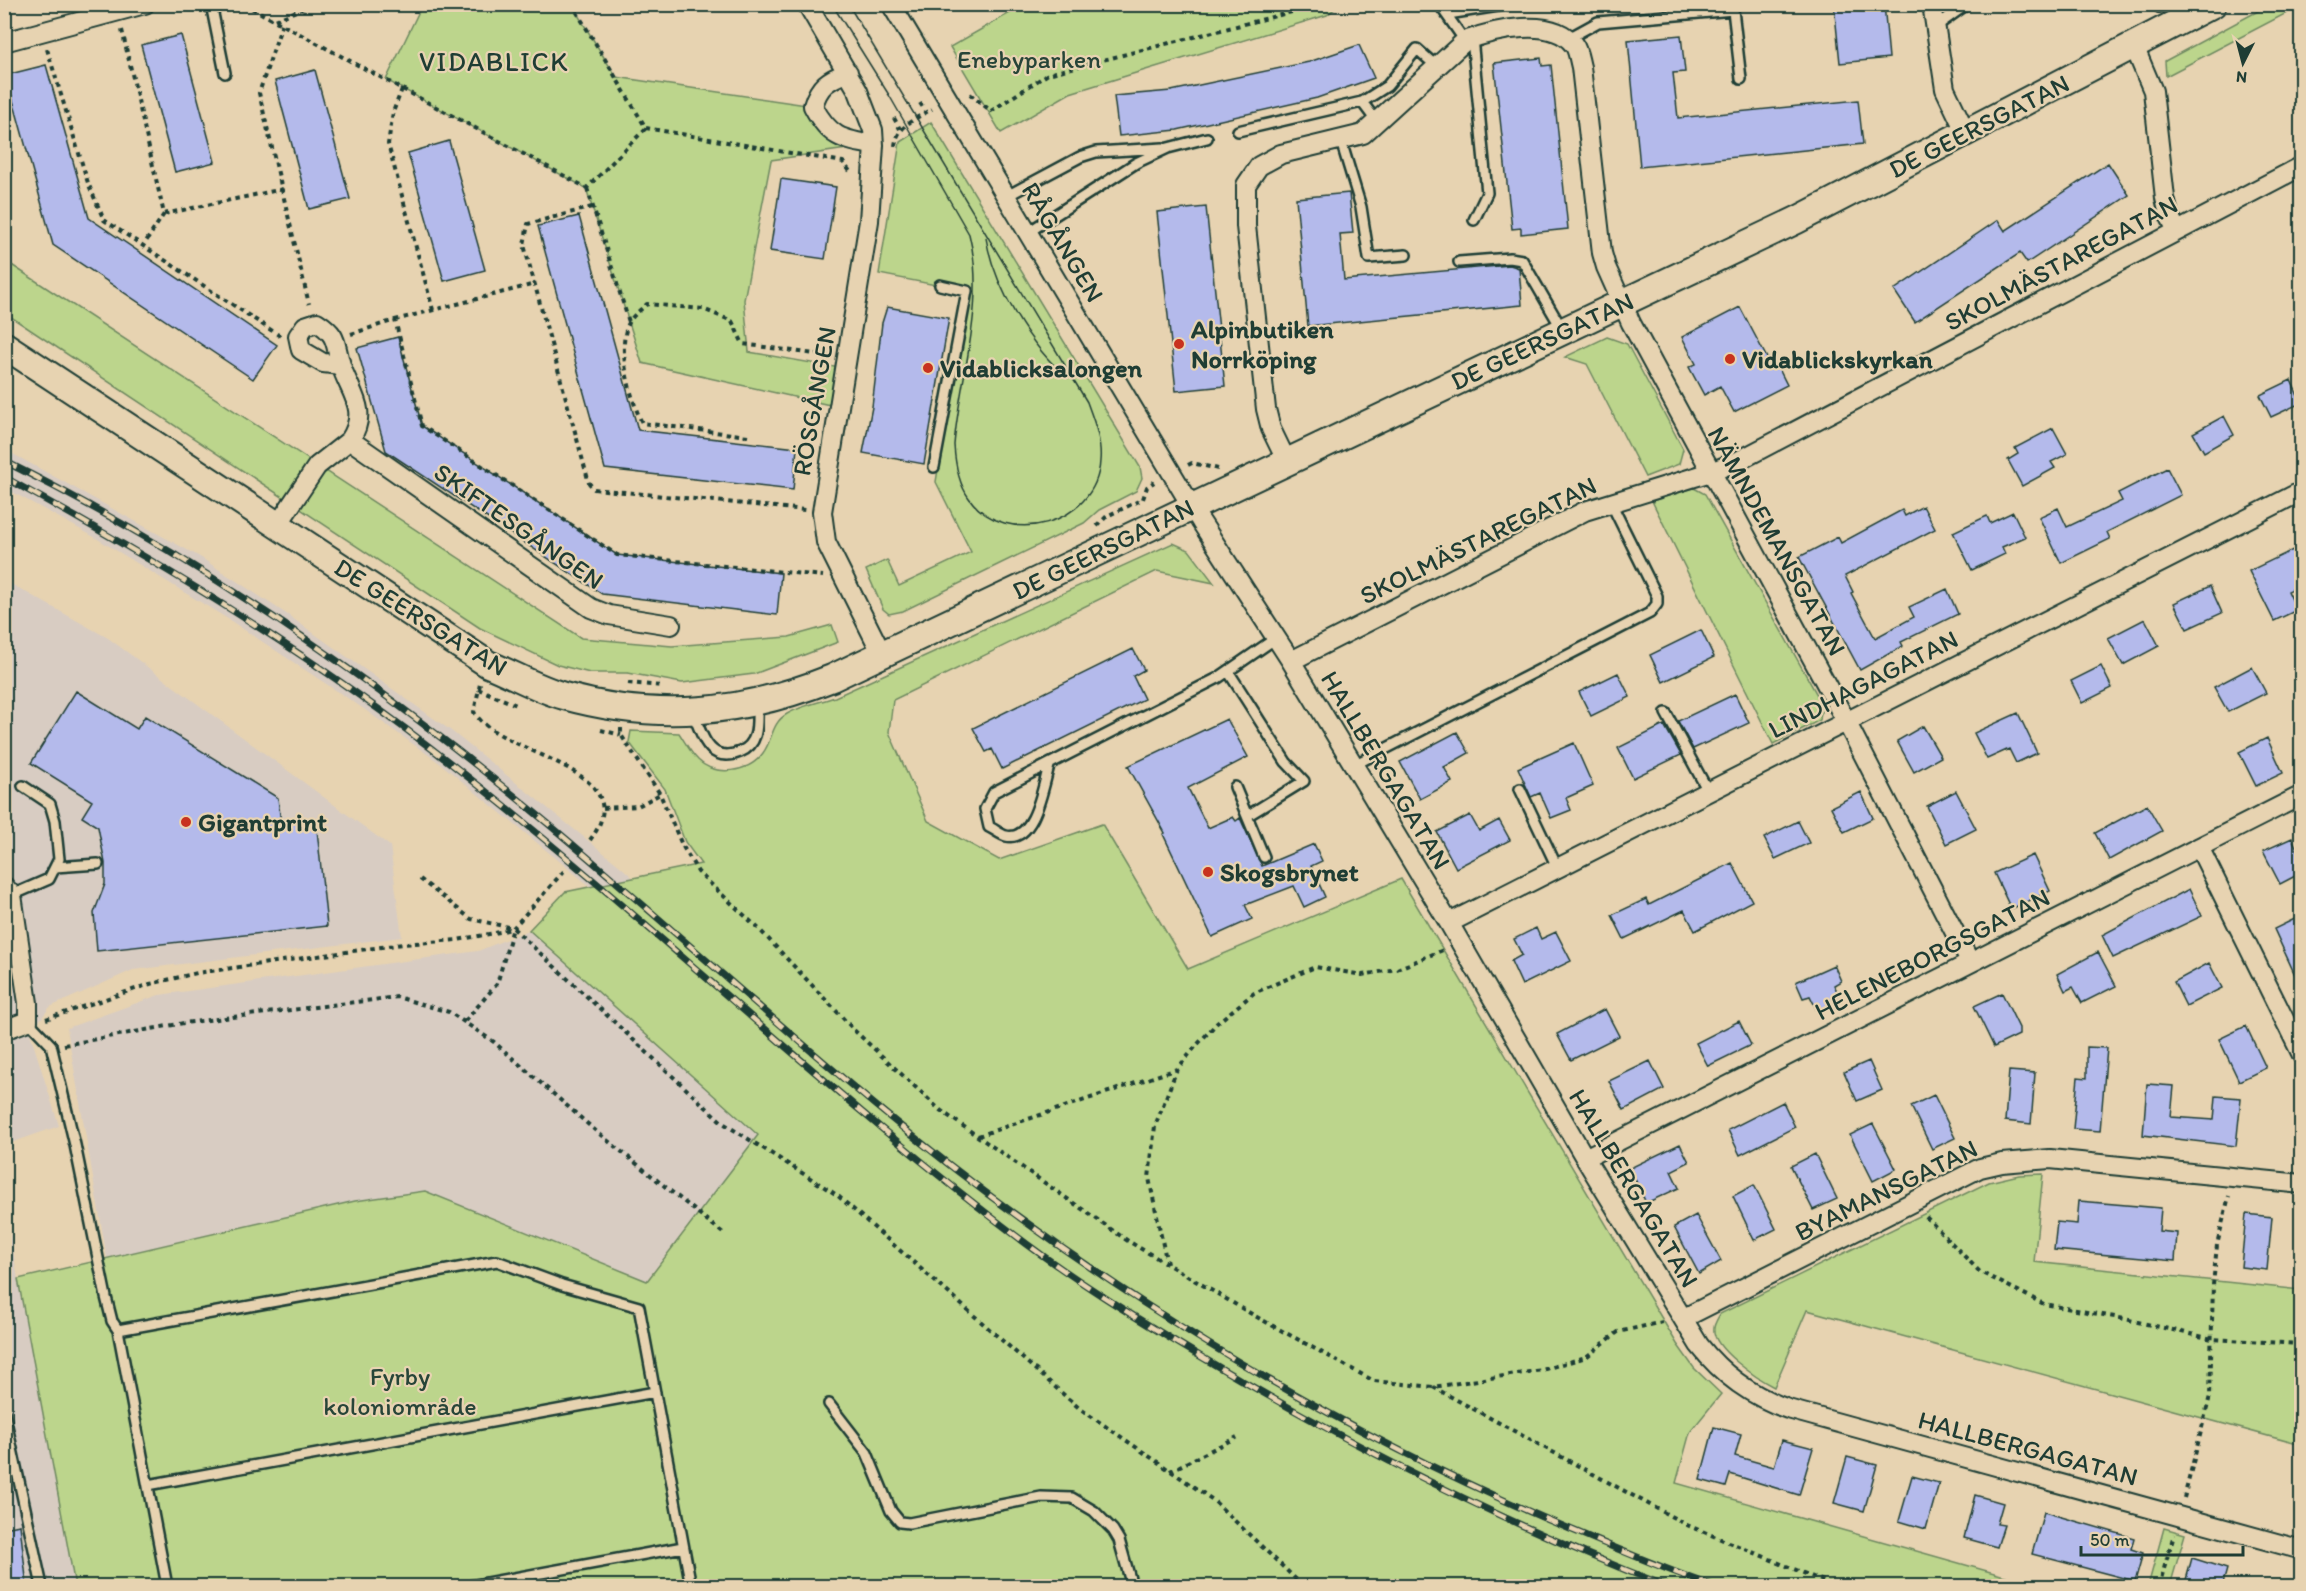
<svg xmlns="http://www.w3.org/2000/svg" width="2306" height="1591" font-family="Itim,sans-serif">
  <style>
    .built { fill: #d8ccc2 }
    .green { fill: #bcd58c; stroke: #6e8960; stroke-width: 1.5 }
    .building { fill: #b4baeb; stroke: #1f3d34; stroke-width: 1.5 }
    .lines { fill: none; stroke-linecap: round; stroke-linejoin: round }
    .lane-casing { stroke: #1f3d34; stroke-width: 14 }
    .street-casing { stroke: #1f3d34; stroke-width: 22 }
    .secondary-casing { stroke: #1f3d34; stroke-width: 30 }
    .path { stroke: #1f3d34; stroke-width: 4; stroke-dasharray: 4.5 4.5; stroke-linecap: butt }
    .lane { stroke: #e7d3b1; stroke-width: 9 }
    .street { stroke: #e7d3b1; stroke-width: 18 }
    .secondary { stroke: #e7d3b1; stroke-width: 26 }
    .tram { stroke: #1f3d34; stroke-width: 1.5 }
    .rail-casing { stroke: #1f3d34; stroke-width: 7 }
    .rail { stroke: #e7d3b1; stroke-width: 4.5; stroke-dasharray: 14; stroke-linecap: butt }
    .poi-dot { fill: #c8321e; stroke: #e7d3b1; stroke-width: 2 }
    .labels { text-anchor: middle; stroke-width: 4.5; stroke-linejoin: round; paint-order: stroke }
    .park-label { font-size: 26px; fill: #274538; stroke: #e7d3b1 }
    .street-label { font-size: 26px; fill: #1f3d34; stroke: #e7d3b1 }
    .poi-label { font-size: 26px; font-weight: bold; fill: #1f3d34; stroke: #e7d3b1; text-anchor: start }
    .neighbourhood-label { font-size: 27px; letter-spacing: 1.5px; fill: #1f3d34; stroke: #e7d3b1 }
  </style>
  <rect width="100%" height="100%" fill="#e7d3b1"/>
  <filter id="ink" filterUnits="userSpaceOnUse"><feTurbulence type="fractalNoise" baseFrequency=".0167" numOctaves="2"/><feDisplacementMap in="SourceGraphic" scale="12" xChannelSelector="R" yChannelSelector="G"/><feConvolveMatrix kernelMatrix="1 2 1 2 8 2 1 2 1" color-interpolation-filters="sRGB"/></filter>
  <g filter="url(#ink)">
    <path class="built" d="M4 449 200 557 288 615 450 730 620 866 724 960 603 897 441 764 361 707 228 619 96 538 5 488Z
      M4 580 108 638 390 846 402 937 133 970 50 1007 30 1033 59 1126 5 1145Z
      M529 930 758 1135 646 1281 575 1253 355 1201 107 1258 67 1028 159 995 478 951Z
      M4 1198 18 1279 75 1586H5Z"/>
    <path class="green" d="M2271 4 2302 5 2166 76 2165 61Z
      M422 5H572L616 77 813 106 821 120 874 145 771 160 744 300 749 352 846 369 839 407 642 363 586 188 386 80Z
      M1024 5V4L1339 5 1327 15 1070 93 1001 133 950 47Z
      M931 122 1140 467 1142 478 1136 491 1099 510 1084 523 903 611 889 614 883 609 866 570 887 560 899 586 971 552 936 482 967 291 879 274 900 142Z
      M4 260 581 638 672 646 789 637 832 625 838 642 754 674 682 683 628 673H590L558 665 480 628 5 313Z
      M1607 337 1627 344 1683 449 1679 464 1645 477 1587 364 1565 357Z
      M1694 488 1705 494 1822 704 1820 720 1773 744 1652 501Z
      M1173 543 1189 550 1214 583 1157 571 893 700 889 732 928 821 999 860 1102 824 1188 969 1401 879 1677 1344 1694 1368 1721 1394 1690 1432 1676 1483 2040 1586H75L18 1279 355 1201 425 1191 647 1281 758 1135 529 930 565 892 701 864 685 842 665 789 629 742 631 731 679 733C685 742 690 752 698 760 715 777 749 773 763 753 773 740 771 723 787 714 800 706 820 702 835 697Z
      M2043 1174 2034 1262 2301 1290V1445L1807 1310 1774 1387C1758 1379 1711 1348 1714 1328 1714 1324 1718 1318 1720 1314L1989 1182 2019 1175Z
      M2164 1528 2185 1534 2170 1586H2148Z"/>
    <path class="building" d="M1834 4H1884L1889 58 1840 63Z
      M181 35 215 162 175 172 141 45Z
      M1681 35 1685 72 1673 73 1678 118 1858 100 1863 144 1640 167 1628 40Z
      M1359 45 1374 78 1317 98 1177 130 1119 136 1114 96 1171 91 1309 62Z
      M1541 58 1542 66 1551 65 1568 229 1521 234V228L1512 229 1494 63Z
      M46 65 89 218 277 345 253 379 53 245 6 75Z
      M315 70 350 199 309 209 275 81Z
      M449 141 485 270 444 281 408 153Z
      M2108 163 2129 195 2027 263 2020 253 1915 322 1894 290 1998 220 2005 231Z
      M781 179 836 187 825 259 770 251Z
      M1349 193 1353 233 1340 234 1344 280 1510 265 1519 268 1522 305 1308 326 1296 198Z
      M1206 207 1225 386 1176 391 1157 212Z
      M579 216 638 430 797 448 793 490 605 469 538 226Z
      M887 307 949 318 924 464 863 453 872 407 882 323Z
      M1740 307 1768 360 1773 357 1787 385 1734 412 1720 386 1704 395 1689 367 1696 364 1682 337Z
      M398 337 422 426 617 555 781 573 777 615 602 594 386 451 357 348Z
      M2291 380 2301 403 2271 417 2260 395Z
      M2224 416 2234 435 2204 452 2193 433Z
      M2053 428 2067 454 2051 462 2055 468 2022 486 2008 460 2018 454 2015 448Z
      M2167 468 2181 495 2107 532 2110 539 2061 563 2039 517 2058 508 2067 527 2122 501 2118 493Z
      M1923 506 1935 529 1845 576 1853 592 1851 593 1875 638 1914 617 1909 607 1947 589 1958 614 1901 642 1903 646 1860 670 1799 557 1838 537 1841 543 1902 510 1905 516Z
      M2013 512 2025 537 2002 547 2005 554 1972 570 1953 532 1987 516 1990 523Z
      M2297 548 2301 559V585L2288 591 2297 610 2274 621 2249 571Z
      M2210 586 2222 613 2187 629 2174 603Z
      M2145 619 2159 646 2123 665 2108 638Z
      M1701 630 1714 657 1663 682 1650 655Z
      M1133 649 1144 670 1133 676 1144 699 1002 769 992 749 986 752 973 728Z
      M2101 666 2112 688 2082 703 2071 681Z
      M2252 667 2266 693 2228 712 2214 687Z
      M1618 673 1630 697 1591 716 1579 692Z
      M76 691 137 729 145 716 278 798 281 824 316 820 327 926 97 951 94 913 105 884V863L98 827 82 817 92 801 31 763Z
      M1735 694 1749 723 1693 749 1678 721Z
      M2018 713 2037 753 2016 763 2009 749 1987 759 1974 733Z
      M1227 719 1248 757 1188 788 1208 828 1233 817 1236 821 1240 818 1262 866 1314 844 1322 861 1311 866 1325 897 1304 907 1294 886 1245 905 1252 919 1212 937 1163 834 1165 833 1128 766Z
      M1664 725 1681 755 1633 778 1618 748Z
      M1923 726 1941 757 1914 772 1897 741Z
      M1457 732 1469 753 1444 767 1452 782 1420 799 1400 762Z
      M2267 738 2283 773 2256 786 2239 752Z
      M1574 743 1593 786 1566 798 1571 810 1551 818 1540 793 1531 797 1518 768Z
      M1956 791 1976 829 1946 844 1927 806Z
      M1861 792 1873 818 1844 832 1831 807Z
      M2147 805 2162 831 2109 860 2095 833Z
      M1470 815 1479 831 1499 820 1510 840 1456 868 1437 832Z
      M1798 821 1809 843 1775 859 1764 838Z
      M2292 838 2301 858V873L2280 884 2263 851Z
      M2033 855 2050 891 2011 909 1994 873Z
      M1732 863 1752 901 1695 931 1684 910 1624 939 1612 915 1646 899 1649 905Z
      M2189 889 2202 916 2113 958 2102 935Z
      M2301 916V988L2274 929Z
      M1536 928 1541 939 1556 932 1571 961 1522 985 1511 961 1522 955 1514 939Z
      M2098 952 2116 986 2082 1003 2073 987 2065 991 2057 974Z
      M2209 963 2222 988 2186 1006 2174 982Z
      M1834 965 1841 981 1834 985 1842 1001 1818 1012 1810 996 1803 998 1796 982Z
      M2002 993 2019 1028V1035L1994 1047 1974 1006Z
      M1605 1009 1619 1036 1571 1060 1557 1034Z
      M1739 1021 1751 1045 1708 1066 1696 1043Z
      M2246 1026 2266 1068 2239 1081 2219 1039Z
      M2087 1047 2107 1048 2100 1131 2073 1129 2078 1077 2087 1078Z
      M1650 1061 1664 1089 1624 1110 1609 1081Z
      M1869 1061 1882 1090 1857 1101 1844 1072Z
      M2009 1071 2035 1073 2031 1124 2005 1121Z
      M2147 1084 2174 1086 2171 1117 2214 1120 2216 1096 2241 1098 2236 1146 2143 1135Z
      M1934 1095 1955 1138 1932 1149 1911 1106Z
      M1783 1102 1795 1127 1740 1155 1728 1130Z
      M1873 1124 1896 1169 1873 1181 1850 1135Z
      M1680 1144 1689 1162 1671 1171 1679 1188 1646 1203 1630 1168Z
      M1815 1154 1837 1199 1813 1210 1791 1166Z
      M1754 1185 1776 1229 1754 1240 1733 1196Z
      M2079 1201 2161 1208 2159 1231 2177 1233 2175 1261 2054 1250 2057 1222 2077 1224Z
      M2246 1214 2272 1217 2267 1270 2241 1267Z
      M1696 1215 1721 1261 1699 1274 1674 1227Z
      M1714 1427 1741 1434 1735 1456 1774 1467 1782 1440 1813 1448 1799 1495 1730 1474 1726 1487 1700 1480Z
      M1847 1457 1877 1465 1864 1511 1834 1503Z
      M1912 1476 1939 1483 1926 1529 1899 1521Z
      M1975 1495 2003 1503 1997 1524 2004 1525 1997 1547 1964 1538Z
      M2044 1512 2134 1538 2131 1549 2143 1553 2135 1581 2032 1554Z
      M20 1525 27 1587H4V1528Z
      M2192 1558 2227 1569 2222 1587H2184Z"/>
    <g class="lines">
      <defs>
        <path id="lane" d="M211 4 225 73
          M1439 4 1465 41
          M2159 7 2160 4
          M1448 14 1511 4
          M1935 27 1967 4
          M1472 38 1487 193 1474 220
          M1567 39 1598 22 1733 10 1741 79
          M1362 102 1377 122
          M1238 131 1362 102 1387 86 1417 49 1436 66
          M1341 141 1361 207 1369 258 1406 255
          M1005 197 1080 157 1096 152 1163 148
          M1027 233 1136 163 1168 148 1207 138
          M1459 262 1510 258 1522 260 1562 329
          M934 467 967 291 940 285
          M1228 671 1286 762 1304 781 1247 816
          M1666 713 1708 791
          M693 714C699 726 704 747 717 753 724 756 733 755 740 752 760 744 757 723 757 704
          M1354 765 1650 613 1657 604V596L1611 503
          M1049 766C1043 786 1035 842 1006 836 1001 835 994 829 989 827L985 809 994 792 1218 678 1276 638
          M1235 787 1264 857
          M1520 789 1557 867
          M55 867 98 864
          M12 895 49 879 59 859 55 821 50 804 23 786
          M28 1021 51 1045 75 1145 106 1297 112 1321 118 1330 167 1586
          M118 1330 497 1261 562 1285 639 1307 691 1586
          M829 1404 867 1453 891 1511 900 1522 909 1523 1041 1497 1072 1498 1094 1511 1113 1530 1119 1540 1132 1586
          M4 1412 42 1586
          M148 1485 655 1392
          M470 1586 683 1547"/>
        <path id="street" d="M807 4 858 91 873 130 874 145 869 221 822 512 826 542 882 654
          M891 4 1201 522 1291 661 1449 923 1585 1158 1699 1345C1723 1376 1751 1396 1788 1409L2302 1550
          M1932 4 1945 89 1966 133
          M4 42 145 4
          M2134 46 2153 91 2165 198 2169 215 2177 231
          M848 72C828 80 819 85 813 106 829 137 842 140 874 145
          M341 365 323 363 301 350 298 336 305 326 317 322C339 336 334 343 341 365 349 392 370 409 350 440
          M1287 462 1271 429 1266 409 1246 226V185L1259 166 1281 154 1363 134 1465 41C1493 30 1553 16 1574 45 1578 50 1579 60 1581 67L1602 253 1606 267 1631 323 1846 721 1970 962
          M277 526 317 466 350 440 591 608 609 615 671 625
          M1291 661 1585 511 1711 472 1740 460 2302 166
          M2199 847 2302 1055
          M4 886 12 895 28 1003V1021L4 1030
          M1449 923 2302 491
          M1585 1158 2302 795
          M1684 1318 1980 1168 2002 1163 2050 1159 2302 1184"/>
        <path id="secondary" d="M4 345 488 664C513 674 538 689 564 696 658 722 742 714 832 678L1797 220 2213 4"/>
      </defs>
      <use href="#lane" class="lane-casing"/>
      <use href="#street" class="street-casing"/>
      <use href="#secondary" class="secondary-casing"/>
      <path class="path" d="M244 4 587 188 646 128
        M572 4 646 128 843 162 852 174
        M275 20 313 4
        M282 24 259 93 309 304
        M122 30 164 214 143 246
        M47 49 88 183 104 220 280 336
        M402 89 393 112 388 144 433 310
        M970 94 991 111 1048 74 1323 4
        M920 103 926 112
        M894 118 900 129
        M895 146C897 126 915 119 932 109
        M587 188 629 322
        M592 207 528 224 524 245 589 483 594 489 805 510
        M164 214 283 189
        M395 320 535 284
        M351 334 395 320 422 426 617 555 823 576
        M748 436 642 423C631 400 615 344 630 321 634 314 642 309 647 304L703 309 732 321 743 344 829 356
        M1188 465 1192 463 1218 469
        M1097 526 1107 516 1143 499 1147 487 1154 482
        M628 683 662 686
        M480 684 474 712C499 756 646 767 590 840
        M478 689 519 706
        M621 728V735L660 794 682 845 698 872 759 929 856 1032 940 1110 1128 1241 1255 1316 1374 1381 1433 1387 1542 1370 1586 1357 1618 1332 1663 1322
        M601 730 621 735
        M603 808 638 806 660 794
        M420 879 471 919 513 928 723 1123 837 1195 1079 1408 1213 1500 1303 1586
        M46 1019 150 984 197 973 403 944 457 940 500 932 513 928 564 871
        M465 1021 497 984 513 928
        M64 1045 184 1023 397 997 449 1012 494 1042 597 1132 723 1233
        M978 1136 1177 1069
        M1926 1217 1980 1272 2044 1304 2125 1319 2212 1339 2302 1344
        M1167 1264 1149 1178 1155 1126 1177 1069 1197 1045 1217 1023 1254 993 1315 967 1362 975 1397 969 1443 950
        M1433 1387 1687 1525 1835 1586
        M1170 1471 1237 1437
        M2184 1498 2210 1396 2213 1285 2217 1245 2229 1196
        M2159 1586 2174 1534"/>
      <use href="#lane" class="lane"/>
      <use href="#street" class="street"/>
      <use href="#secondary" class="secondary"/>
      <path class="tram" d="M832 4 889 95 969 234C987 303 960 375 954 445 955 462 958 483 969 498 1005 550 1097 524 1100 461 1102 441 1094 421 1087 402L848 4
        M986 238C994 286 1030 347 1068 378"/>
      <defs>
        <path id="rail" d="M4 461C197 556 381 684 546 822 657 915 764 1013 875 1105 1084 1279 1320 1424 1570 1529 1618 1549 1665 1570 1714 1586
          M4 477C161 563 313 655 454 766 644 915 818 1085 1011 1232 1072 1279 1139 1320 1205 1359 1353 1447 1506 1524 1666 1586"/>
      </defs>
      <use href="#rail" class="rail-casing"/>
      <use href="#rail" class="rail"/>
    </g>
  </g>
  <g class="poi-dot">
    <circle cx="1179" cy="344" r="6"/>
    <circle cx="1730" cy="359" r="6"/>
    <circle cx="928" cy="368" r="6"/>
    <circle cx="186" cy="822" r="6"/>
    <circle cx="1208" cy="872" r="6"/>
  </g>
  <g class="labels">
    <g class="park-label">
      <text x="1029" y="68">Enebyparken</text>
      <text x="400" y="1385">Fyrby<tspan x="400" dy="30">koloniområde</tspan></text>
    </g>
    <g class="street-label">
      <text transform="translate(1979 126) rotate(-27)" y="9">DE GEERSGATAN</text>
      <text transform="translate(1063 242) rotate(59)" y="9">RÅGÅNGEN</text>
      <text transform="translate(2061 263) rotate(-28)" y="9">SKOLMÄSTAREGATAN</text>
      <text transform="translate(1542 341) rotate(-25)" y="9">DE GEERSGATAN</text>
      <text transform="translate(814 401) rotate(-80)" y="9">RÖSGÅNGEN</text>
      <text transform="translate(519 526) rotate(35)" y="9">SKIFTESGÅNGEN</text>
      <text transform="translate(1478 540) rotate(-26)" y="9">SKOLMÄSTAREGATAN</text>
      <text transform="translate(1777 541) rotate(61)" y="9">NÄMNDEMANSGATAN</text>
      <text transform="translate(1103 549) rotate(-26)" y="9">DE GEERSGATAN</text>
      <text transform="translate(421 617) rotate(32)" y="9">DE GEERSGATAN</text>
      <text transform="translate(1863 684) rotate(-27)" y="9">LINDHAGAGATAN</text>
      <text transform="translate(1386 770) rotate(59)" y="9">HALLBERGAGATAN</text>
      <text transform="translate(1932 954) rotate(-27)" y="9">HELENEBORGSGATAN</text>
      <text transform="translate(1634 1188) rotate(59)" y="9">HALLBERGAGATAN</text>
      <text transform="translate(1886 1190) rotate(-26)" y="9">BYAMANSGATAN</text>
      <text transform="translate(2028 1448) rotate(15)" y="9">HALLBERGAGATAN</text>
    </g>
    <g class="poi-label">
      <text x="1191" y="338">Alpinbutiken<tspan x="1191" dy="30">Norrköping</tspan></text>
      <text x="1742" y="368">Vidablickskyrkan</text>
      <text x="940" y="377">Vidablicksalongen</text>
      <text x="198" y="831">Gigantprint</text>
      <text x="1220" y="881">Skogsbrynet</text>
    </g>
    <g class="neighbourhood-label">
      <text x="494" y="71">VIDABLICK</text>
    </g>
  </g>
  <rect width="2306" height="1591" fill="none" stroke="#e7d3b1" stroke-width="24"/>
  <rect x="12" y="12" width="2282" height="1567" fill="none" stroke="#1f3d34" stroke-width="2" filter="url(#ink)"/>
  <g transform="translate(2243 63) rotate(186)" stroke="#e7d3b1" stroke-width="4.5" paint-order="stroke">
  <path d="M0-4.5L10 22L0 15L-10 22Z" fill="#1f3d34"/>
  <text y="-9" font-size="16" font-weight="bold" text-anchor="middle" fill="#1f3d34">N</text>
  </g>
  <path d="M2081 1546v9h162v-9" fill="none" stroke="#1f3d34" stroke-width="3"/>
  <text x="2090" y="1546" font-size="18" fill="#1f3d34" stroke="#e7d3b1" stroke-width="4.5" paint-order="stroke">50 m</text>
</svg>
